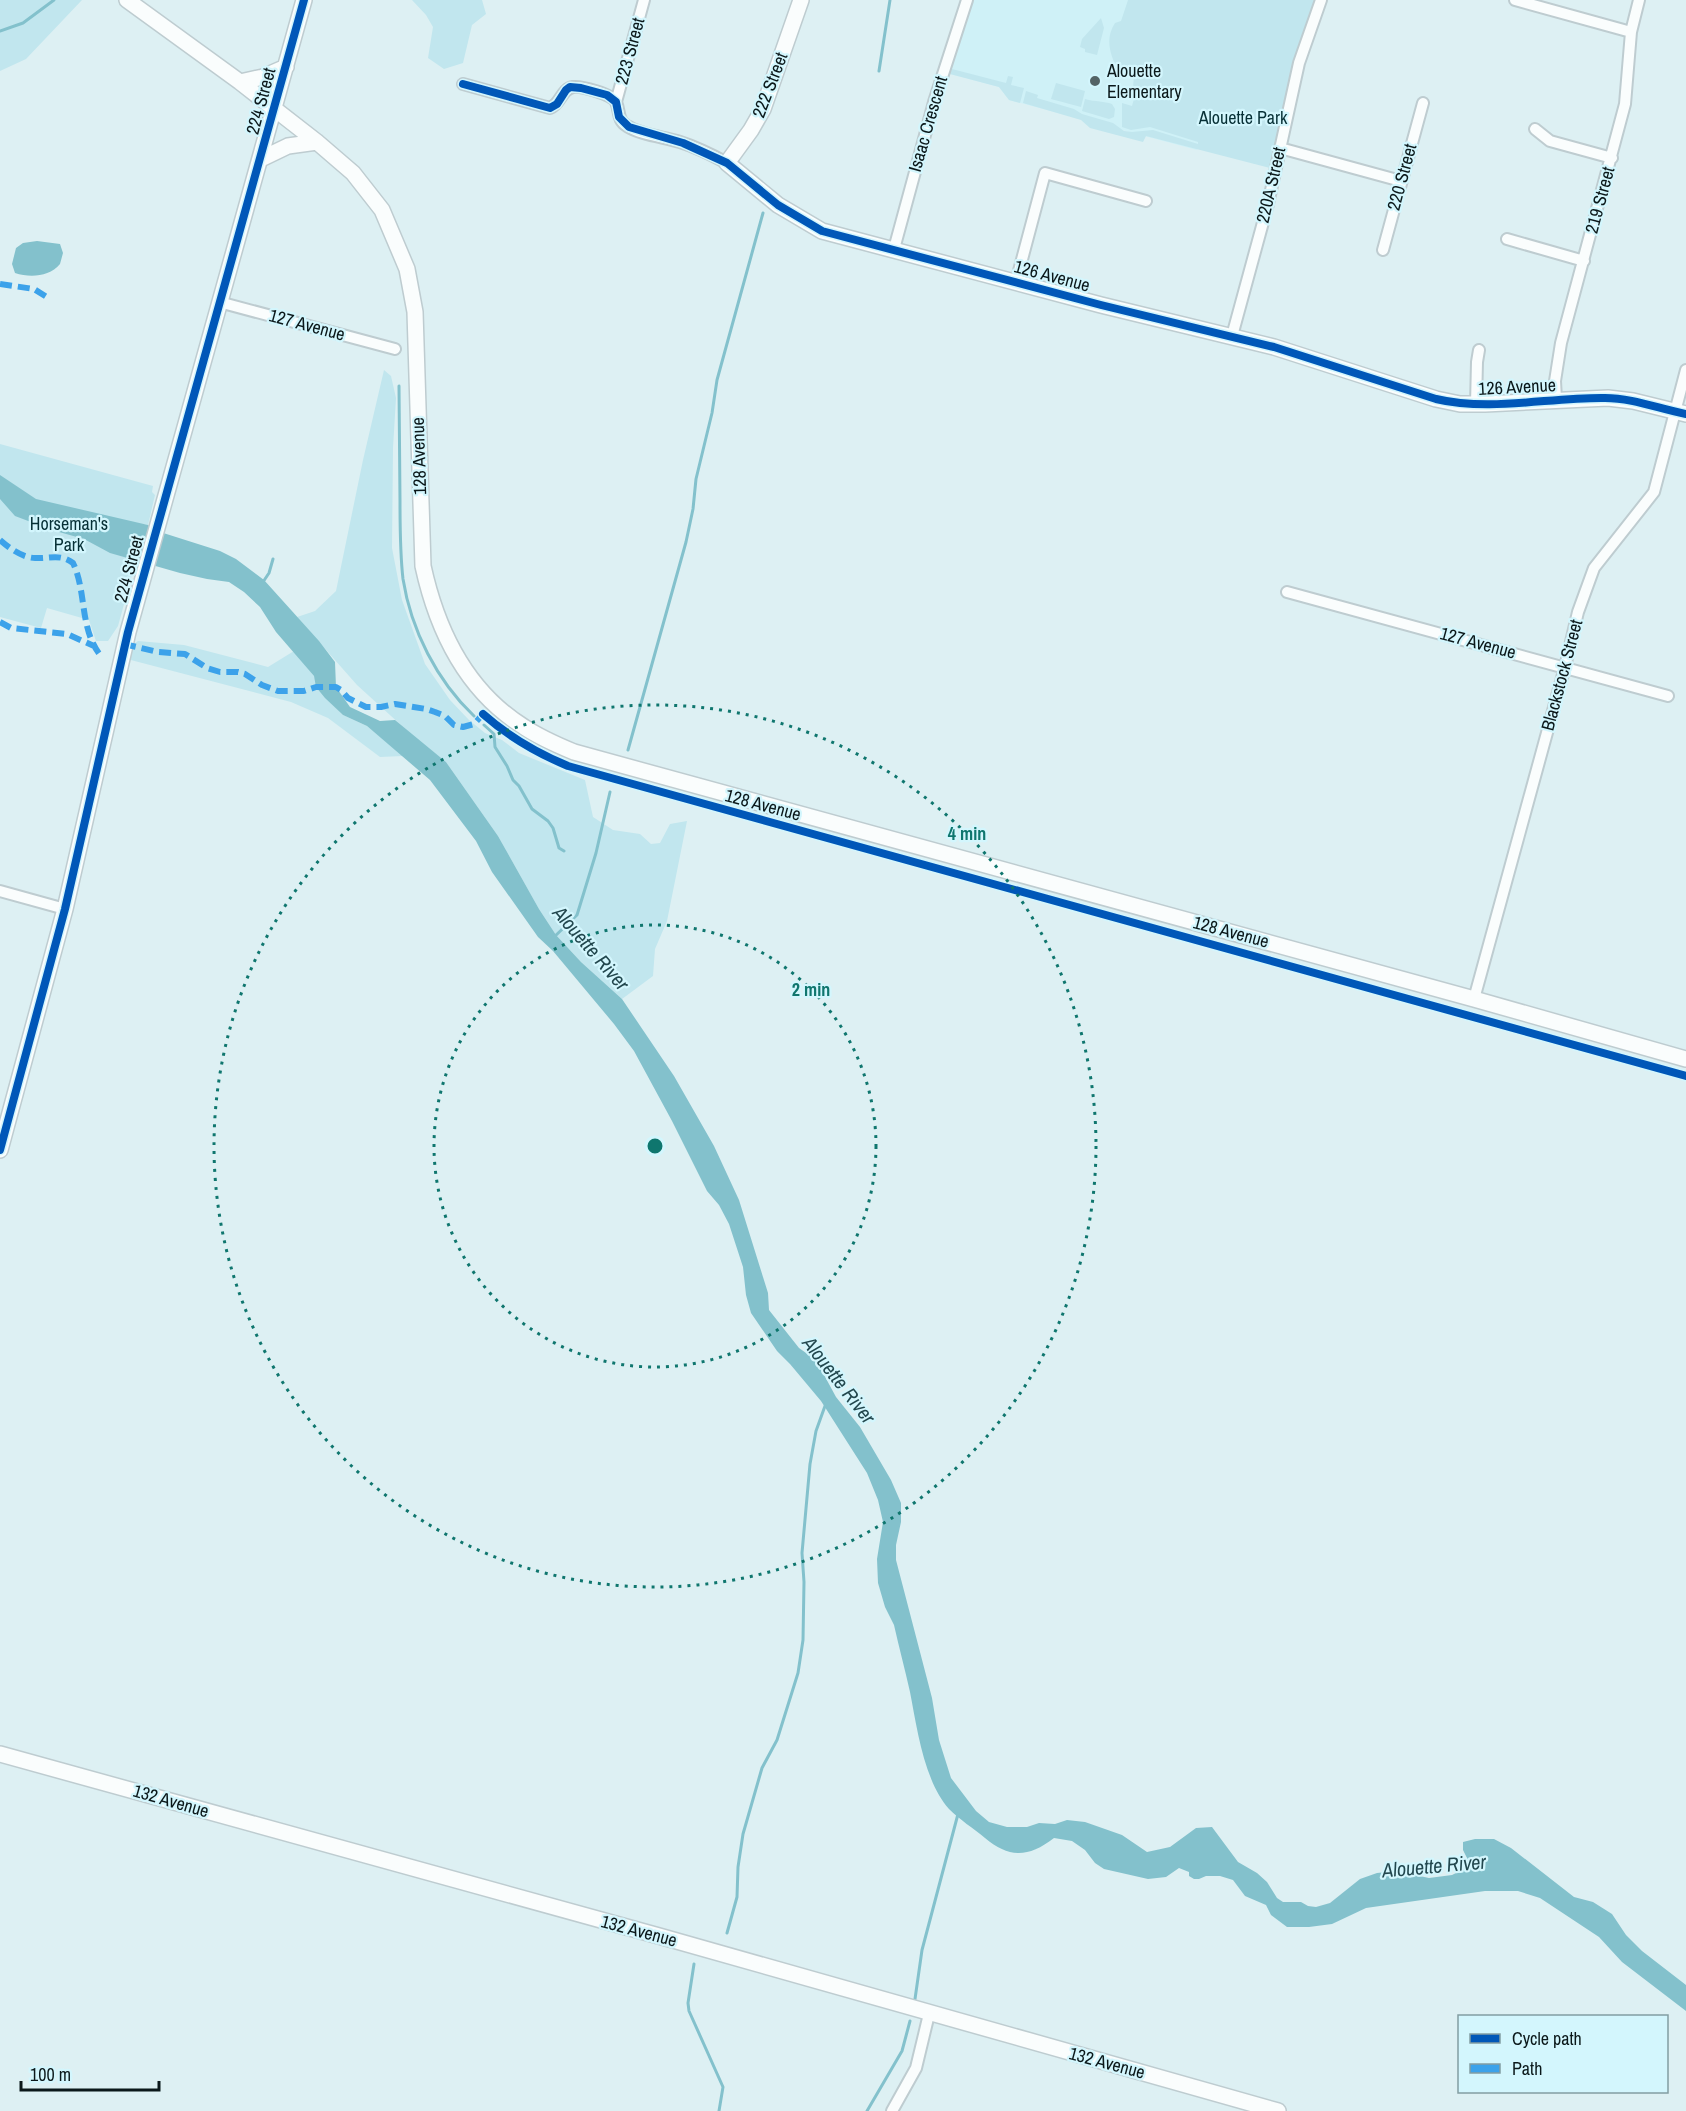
<svg xmlns="http://www.w3.org/2000/svg" width="1686" height="2111" font-family="'Archivo Narrow',sans-serif">
  <style>
    .built { fill: #cff1f7 }
    .green { fill: #c1e6ee }
    .water { fill: #83c1cc }
    .lines { fill: none; stroke-linecap: round; stroke-linejoin: round }
    .stream { stroke: #83c1cc; stroke-width: 3 }
    .street-casing { stroke: #beccd0; stroke-width: 14 }
    .secondary-casing { stroke: #beccd0; stroke-width: 18 }
    .street { stroke: #fafdfd; stroke-width: 10 }
    .secondary { stroke: #fafdfd; stroke-width: 15 }
    .quiet { stroke: #3ca2ea; stroke-width: 6; stroke-dasharray: 12 6; stroke-linecap: butt }
    .cycleway-casing { stroke: #d3f6fd; stroke-width: 11 }
    .cycleway { stroke: #0057b8; stroke-width: 8 }
    .ring { fill: none; stroke: #0f766e; stroke-width: 3; stroke-dasharray: 3 6 }
    .poi-dot { fill: #546466; stroke: #d3f6fd; stroke-width: 2 }
    .labels { text-anchor: middle; stroke-width: 4.5; stroke-linejoin: round; paint-order: stroke }
    .street-label { font-size: 18px; fill: #0b181a; stroke: #d3f6fd }
    .poi-label { font-size: 18px; fill: #0b181a; stroke: #d3f6fd; text-anchor: start }
    .park-label { font-size: 18px; fill: #073036; stroke: #d3f6fd }
    .water-label { font-size: 20px; font-style: italic; fill: #22474e; stroke: #d3f6fd }
    .centre { fill: #0f766e; stroke: #d3f6fd; stroke-width: 3 }
    .ring-label { font-size: 18px; text-anchor: middle; font-weight: bold; fill: #0f766e; stroke: #d3f6fd; stroke-width: 4.5; stroke-linejoin: round; paint-order: stroke }
  </style>
  <rect width="100%" height="100%" fill="#ddf0f3"/>
  <path class="built" d="M973 0H1238L1197 150 1009 100 999 87 950 74Z"/>
  <path class="green" d="M0 0H82L26 59 0 71Z
    M412 0H482L486 14 472 25 463 63 444 69 428 58 433 27 426 15Z
    M1128 0H1315C1295 55 1282 111 1270 168L1146 136 1143 142 1090 128 1081 120 1023 103 1026 91 1038 95 1037 98 1074 109 1082 114 1113 123 1124 131 1132 132 1153 130 1198 144V142L1150 127 1131 130 1122 127V103L1132 106 1137 88 1133 87 1134 76 1118 72C1111 55 1104 40 1115 23L1121 21Z
    M1101 18 1104 28 1097 55 1085 52V49L1080 47 1082 39Z
    M952 69 1006 83 1008 76 1013 77 1011 85 1024 88 1020 103 1009 100 999 87 950 74Z
    M1056 83 1085 91 1081 107 1051 99Z
    M1085 99C1096 102 1104 101 1112 104L1115 109 1114 117 1109 119 1082 111Z
    M384 370 391 376 396 398 393 448 392 548 402 600 425 664 450 700 469 720 485 733 502 740 519 753 585 780 593 817 613 830 640 834 651 844 660 843 670 824 687 821 667 921 655 949 653 976 622 999 581 962 556 935 539 909 498 836 446 762 413 736 357 685 297 617 315 611 336 591 363 460Z
    M0 444 153 486 152 492 155 495 148 525 143 524 130 571 132 575 118 626 108 641H96L89 620 47 608 41 628 0 617Z
    M138 641 184 645 268 667 294 651 314 676 319 689 326 698 343 715 367 726 403 756 380 757 328 718 291 702 127 659 134 644Z"/>
  <path class="water" d="M37 241 60 244 63 253 60 264C49 277 30 278 15 273L12 264 16 248 23 243Z
    M0 475 36 499 148 525 157 531 220 551 236 559 264 580 319 641 335 662 336 687 350 707 380 721 395 720 446 762 498 836 539 909 556 935 581 962 622 999 674 1076 714 1146 739 1200 768 1293 769 1310 799 1348 816 1360 836 1397 860 1427 891 1480 901 1503V1522L896 1545V1560L932 1698 939 1740 951 1778 976 1811 989 1822 1007 1827H1027L1039 1823 1055 1824 1067 1820 1085 1822 1122 1835 1147 1852 1170 1847 1196 1828 1212 1827 1238 1862 1257 1873 1267 1882 1277 1898 1283 1902H1301L1308 1906 1316 1907 1330 1903 1360 1879 1377 1873 1396 1871 1429 1878 1452 1875 1464 1869 1468 1860 1463 1850V1842L1475 1839H1494L1511 1848 1574 1897 1593 1902 1612 1914 1626 1935 1642 1951 1686 1985V2011L1622 1962 1599 1937 1540 1898 1518 1891H1485L1366 1908 1332 1924 1309 1927H1287L1271 1915 1266 1905 1245 1896 1233 1880 1220 1876H1206L1199 1879H1194L1189 1876V1872L1179 1868 1166 1877 1148 1879 1104 1869 1095 1863 1085 1850 1072 1841 1054 1838C1028 1858 1009 1858 985 1838 973 1828 960 1820 949 1809 924 1781 917 1728 910 1692 905 1670 899 1647 894 1625L885 1607 878 1583 877 1559 883 1522 878 1500 867 1473 821 1401 790 1364 777 1351 751 1313 746 1295 743 1267 729 1224 719 1205 707 1191 672 1121 634 1051 614 1024 553 951 538 937 492 872 476 841 430 780 367 726 343 715 325 698 316 687 314 676 276 632 260 607 244 592 229 582 207 579 180 573 110 553 84 539 52 530 15 516 0 499Z"/>
  <g class="lines">
    <path class="stream" d="M0 31 23 23 54 0
      M879 71 890 0
      M399 386C399 424 400 463 400 501 400 527 400 553 403 579 411 630 437 681 474 716
      M263 582 269 573 273 559
      M484 725 494 734 495 747 507 766 513 780 519 786 532 809 548 821 553 828 559 848 564 851
      M628 750 686 542 693 509 696 479 712 413 717 380 763 213
      M553 938 577 915 596 853 610 792
      M727 1933 737 1897 738 1867 743 1834 762 1768 777 1740 798 1673 803 1640 804 1582 802 1553 810 1464 816 1431 825 1406
      M694 1964 688 2003 689 2011 723 2087 719 2111
      M915 1999 922 1950 958 1814
      M867 2111 902 2051 910 2021"/>
    <defs>
      <path id="street" d="M1515 0 1631 32
        M463 84 550 108C561 104 561 89 573 87 581 86 612 94 616 102 620 111 617 120 627 126 641 135 664 137 680 142 696 147 712 155 727 163
        M616 102 644 0
        M1535 129 1550 141 1612 158
        M1280 148 1401 181
        M1507 239 1584 261
        M894 249 934 102 967 0
        M1383 250 1423 103
        M1016 282 1045 173 1146 201
        M219 302 395 349
        M1232 336 1268 204 1299 63 1321 0
        M1556 399 1555 381 1561 343 1625 104 1631 32 1639 0
        M1476 404 1477 362 1479 350
        M1287 592 1668 696
        M0 891 65 909
        M1474 999 1565 667 1578 612 1594 568 1654 492 1686 370
        M892 2111 916 2068 929 2014"/>
      <path id="secondary" d="M127 0 240 82 317 142 353 173 382 210 407 269 415 312 423 566C437 630 466 691 524 727 539 737 557 745 574 752L1474 999 1686 1059
        M801 0 763 109 751 130 727 163 778 205 822 231 1101 305 1274 347 1436 399 1460 404H1485L1608 398 1633 401 1686 414
        M240 82 263 77 286 67
        M261 159 288 146 317 142
        M0 1150 65 909 128 632 304 0
        M0 1754 659 1936 1278 2111"/>
    </defs>
    <use href="#street" class="street-casing"/>
    <use href="#secondary" class="secondary-casing"/>
    <use href="#street" class="street"/>
    <use href="#secondary" class="secondary"/>
    <path class="quiet" d="M0 284 34 289 50 299
      M0 540C9 548 23 558 35 558 50 559 59 553 73 563 87 592 79 629 101 656
      M0 622 11 628 67 634 94 646
      M124 644 158 652 185 654 207 668 220 672H238L245 674 262 685 278 691H304L316 687H336L341 690 348 698 366 707H381L395 704 426 709 435 712 445 716 454 725 463 727 474 724 483 714"/>
    <defs>
      <path id="cycleway" d="M463 84 550 108 557 104 566 90 570 87 581 88 607 95 616 102 619 117 629 127 683 143 727 163 778 205 822 231 1101 305 1274 347 1436 399C1491 412 1550 397 1605 398 1633 398 1659 409 1686 414
        M483 714C509 737 537 753 568 766L1686 1076
        M0 1150 65 909 128 632 304 0"/>
    </defs>
    <use href="#cycleway" class="cycleway-casing"/>
    <use href="#cycleway" class="cycleway"/>
  </g>
  <g class="ring">
    <circle cx="655" cy="1146" r="221"/>
    <circle cx="655" cy="1146" r="441"/>
  </g>
  <circle class="poi-dot" cx="1095" cy="81" r="6"/>
  <g class="labels">
    <g class="street-label">
      <text transform="translate(630 51) rotate(-75)" y="6">223 Street</text>
      <text transform="translate(770 85) rotate(-69)" y="6">222 Street</text>
      <text transform="translate(261 101) rotate(-75)" y="6">224 Street</text>
      <text transform="translate(928 124) rotate(-74)" y="6">Isaac Crescent</text>
      <text transform="translate(1402 177) rotate(-75)" y="6">220 Street</text>
      <text transform="translate(1271 185) rotate(-77)" y="6">220A Street</text>
      <text transform="translate(1600 200) rotate(-75)" y="6">219 Street</text>
      <text transform="translate(1052 276) rotate(15)" y="6">126 Avenue</text>
      <text transform="translate(307 325) rotate(15)" y="6">127 Avenue</text>
      <text transform="translate(1517 387) rotate(-3)" y="6">126 Avenue</text>
      <text transform="translate(419 456) rotate(-92)" y="6">128 Avenue</text>
      <text transform="translate(129 569) rotate(-75)" y="6">224 Street</text>
      <text transform="translate(1478 643) rotate(15)" y="6">127 Avenue</text>
      <text transform="translate(1562 675) rotate(-75)" y="6">Blackstock Street</text>
      <text transform="translate(763 805) rotate(15)" y="6">128 Avenue</text>
      <text transform="translate(1231 932) rotate(15)" y="6">128 Avenue</text>
      <text transform="translate(171 1801) rotate(16)" y="6">132 Avenue</text>
      <text transform="translate(639 1931) rotate(15)" y="6">132 Avenue</text>
      <text transform="translate(1107 2063) rotate(15)" y="6">132 Avenue</text>
    </g>
    <g class="poi-label">
      <text x="1107" y="77">Alouette<tspan x="1107" dy="21">Elementary</tspan></text>
    </g>
    <g class="park-label">
      <text x="1243" y="124">Alouette Park</text>
      <text x="69" y="530">Horseman's<tspan x="69" dy="21">Park</tspan></text>
    </g>
    <g class="water-label">
      <text transform="translate(591 948) rotate(49)" y="7">Alouette River</text>
      <text transform="translate(839 1380) rotate(52)" y="7">Alouette River</text>
      <text transform="translate(1434 1866) rotate(-5)" y="7">Alouette River</text>
    </g>
  </g>
  <circle cx="655" cy="1146" r="9" class="centre"/>
  <g class="ring-label">
    <text x="967" y="840">4 min</text>
    <text x="811" y="996">2 min</text>
  </g>
  <rect x="1458" y="2015" width="210" height="78" fill="#d3f6fd" stroke="#839da2" stroke-width="1.5"/>
  <rect x="1470" y="2034" width="30" height="9" fill="#0057b8" stroke="#839da2" stroke-width="1.5"/>
  <text x="1512" y="2045" font-size="18" fill="#0b181a">Cycle path</text>
  <rect x="1470" y="2064" width="30" height="9" fill="#3ca2ea" stroke="#839da2" stroke-width="1.5"/>
  <text x="1512" y="2075" font-size="18" fill="#0b181a">Path</text>
  <path d="M21 2081v9h138v-9" fill="none" stroke="#0b181a" stroke-width="3"/>
  <text x="30" y="2081" font-size="18" fill="#0b181a" stroke="#d3f6fd" stroke-width="4.5" paint-order="stroke">100 m</text>
</svg>
